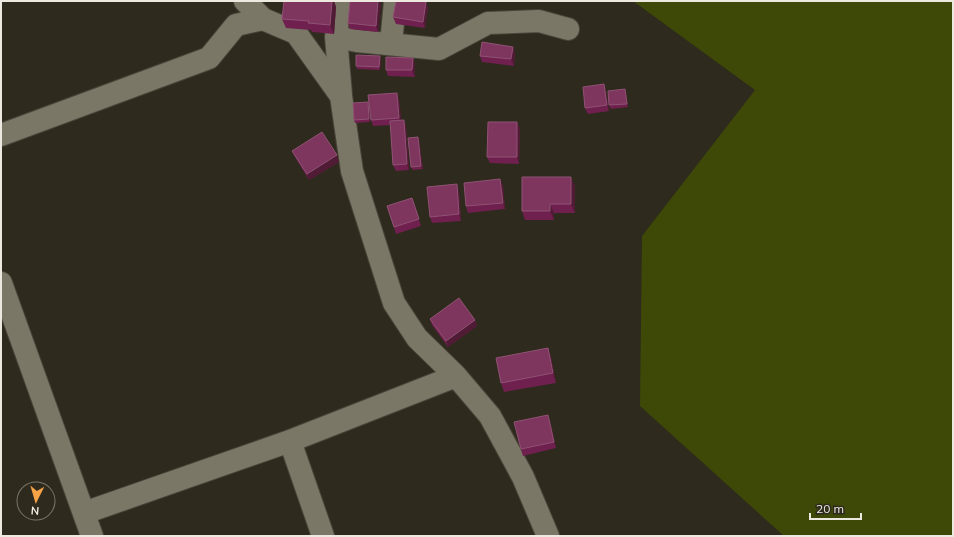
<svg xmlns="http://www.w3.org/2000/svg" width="954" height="537" font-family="Mulish,sans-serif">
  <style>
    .green { fill: #3e4907 }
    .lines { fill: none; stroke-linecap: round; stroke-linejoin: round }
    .minor-casing { stroke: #4a463a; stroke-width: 24 }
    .minor { stroke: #7b7767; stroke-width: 22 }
    .wall { fill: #70204f }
    .shaded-wall { fill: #501b34 }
    .building { fill: #7e365f; stroke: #8f5273 }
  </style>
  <rect width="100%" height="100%" fill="#2e2a1d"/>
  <path class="green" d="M633 1H953V536H784L640 406 642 236 755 90Z"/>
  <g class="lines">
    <defs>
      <path id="minor" d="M245 1 263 19 296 33 341 96 352 171 394 303 417 338 456 376 490 416 523 477 548 536
        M340 1 336 37 341 95
        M336 37 357 41 439 49 488 23 539 21 568 29
        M391 44 395 1
        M1 135 209 58 236 25 263 19
        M1 283 92 536
        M290 441 323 536
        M84 513 290 441 456 376"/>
    </defs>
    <use href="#minor" class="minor-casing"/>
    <use href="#minor" class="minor"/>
  </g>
  <path class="wall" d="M284 1H334L336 7 334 34 312 32 311 30 286 28 282 19Z
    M426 2 428 8 425 28 396 24 393 17Z
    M381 4 378 32 350 29 348 23Z
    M513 47 515 53 514 66 482 62 480 56Z
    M413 58 415 64V77L388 76 386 70Z
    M381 59 380 70 357 69 356 66Z
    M606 91 609 111 588 114 585 108Z
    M626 93 628 107 611 109 609 105Z
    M399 99 401 120 406 126 409 170 396 171 393 165 391 125 373 126 371 120Z
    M368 102 369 105 370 122 355 123 354 120Z
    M517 122 520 129 519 164 490 163 487 157Z
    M418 137 419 140 423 169 413 170 411 167Z
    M292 151 339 162 309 180 295 157Z
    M503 185 505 209 468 213 466 206Z
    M575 186V213H554V220H525L522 211Z
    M459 191 461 221 432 223 430 217Z
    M412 198 421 226 396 234 387 206Z
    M430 319 475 320 477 326 448 347 432 325Z
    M548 348 551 357 556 383 504 392 501 383Z
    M550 421 556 448 523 456 521 449Z"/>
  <path class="shaded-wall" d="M332 1H334L336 7 334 34 330 25Z
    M378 1H380L381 4 378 32 376 26Z
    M426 2 428 8 425 28 423 22Z
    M513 47 515 53 514 66 511 59Z
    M380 56 381 59 380 70 379 67Z
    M413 58 415 64V77L412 70Z
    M604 84 606 91 609 111 607 105Z
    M625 89 626 93 628 107 627 104Z
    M397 93 399 99 402 124 399 118Z
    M368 102 369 105 370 122 369 119Z
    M404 120 406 126 409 170 407 164Z
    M517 122 520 129 519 164 517 157Z
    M418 137 419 140 423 169 421 166Z
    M337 155 339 162 309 180 307 174Z
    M571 177 575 186V213L571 204Z
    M500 179 503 185 505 209 503 203Z
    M457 184 459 191 461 221 459 214Z
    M550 204 554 213V220L550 211Z
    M475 320 477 326 448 347 446 341Z
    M548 348 551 357 556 383 553 373Z
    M548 415 550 421 556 448 554 442Z"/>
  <path class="building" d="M284 1H332L330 25 308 23 309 21 282 19Z
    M350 1H378L376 26 348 23Z
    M396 1H421L426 2 423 22 393 17Z
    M482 42 513 47 511 59 480 56Z
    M356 55 380 56 379 67 356 66Z
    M386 57 413 58 412 70H386Z
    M604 84 607 105 585 108 583 87Z
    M625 89 627 104 609 105 608 91Z
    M397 93 399 118 371 120 368 95Z
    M368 102 369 119 354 120 353 103Z
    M404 120 407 164 393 165 390 121Z
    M488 122H517V157H487Z
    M322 132 337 155 307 174 292 151Z
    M418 137 421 166 411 167 408 138Z
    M522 177H571V204H550V211H522Z
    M500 179 503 203 466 206 464 183Z
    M457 184 459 214 430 217 427 187Z
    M412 198 419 219 394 227 387 206Z
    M459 298 475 320 446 341 430 319Z
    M548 348 553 373 501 383 496 358Z
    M548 415 554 442 521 449 514 422Z"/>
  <rect width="954" height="537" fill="none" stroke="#ece9e0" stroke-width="4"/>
  <g transform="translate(36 501) rotate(185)"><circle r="19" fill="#2e2a1d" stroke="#7a766b"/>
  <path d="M0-3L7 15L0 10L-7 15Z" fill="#f6a246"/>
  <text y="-6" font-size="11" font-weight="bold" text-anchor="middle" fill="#ece9e0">N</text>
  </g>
  <path d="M810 513v6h51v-6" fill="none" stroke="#ece9e0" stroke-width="2"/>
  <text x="816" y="513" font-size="12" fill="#ece9e0" stroke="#2e2a1d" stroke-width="3" paint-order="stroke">20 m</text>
</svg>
